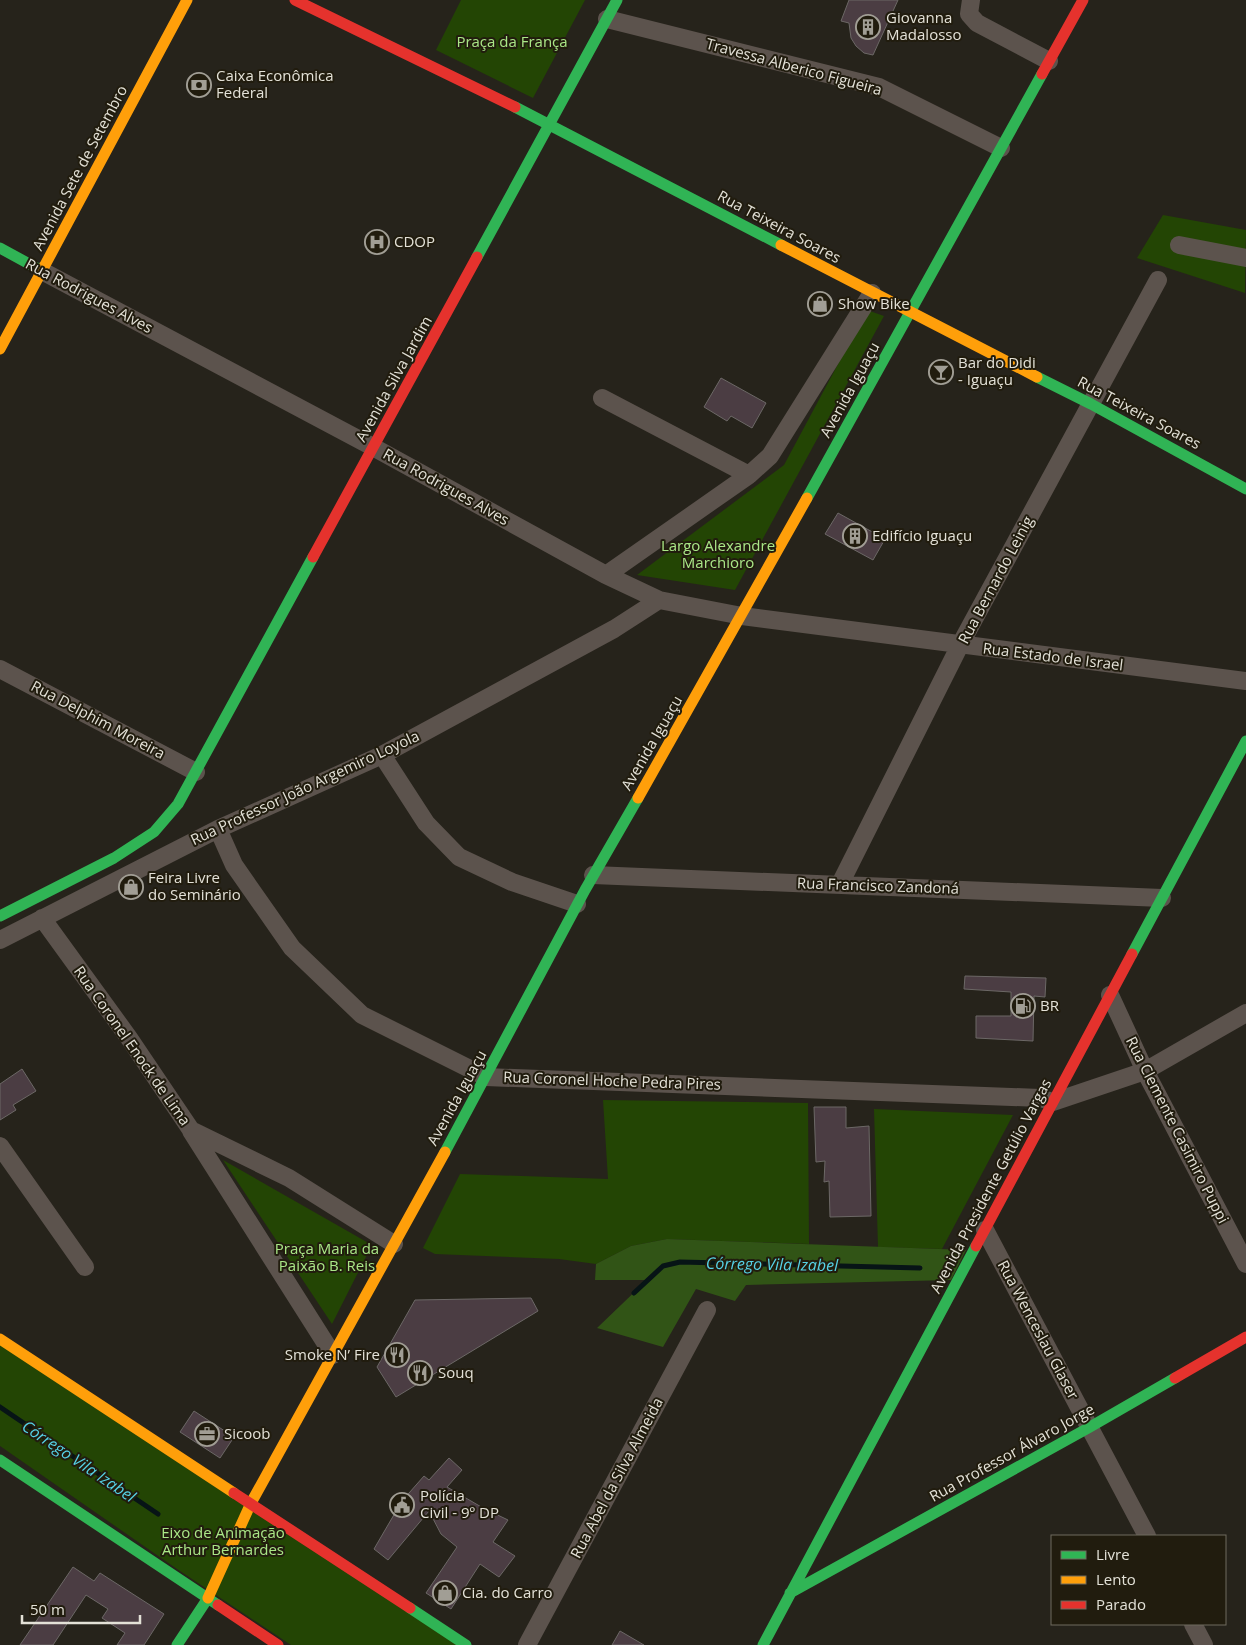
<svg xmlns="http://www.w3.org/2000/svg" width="1246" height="1645" font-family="'Open Sans',sans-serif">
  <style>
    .green { fill: #234504 }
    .forest { fill: #315416 }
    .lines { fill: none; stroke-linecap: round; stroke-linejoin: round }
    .stream { stroke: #071416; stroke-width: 5 }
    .building { fill: #4b3d43; stroke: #6c6866 }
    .street { stroke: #5c534d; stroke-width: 18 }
    .fast { stroke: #30b455; stroke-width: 11 }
    .slow { stroke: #ff9f0a; stroke-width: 11 }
    .jam { stroke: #e5322d; stroke-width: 11 }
    .labels { text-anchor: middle; stroke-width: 4; stroke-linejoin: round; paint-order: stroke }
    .poi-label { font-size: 15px; fill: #e3e1d7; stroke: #211c0e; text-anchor: start }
    .park-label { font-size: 15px; fill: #aae787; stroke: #211c0e }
    .street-label { font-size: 15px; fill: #e3e1d7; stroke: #211c0e }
    .water-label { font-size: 16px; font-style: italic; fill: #56d2e6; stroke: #211c0e }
  </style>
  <rect width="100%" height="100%" fill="#26231b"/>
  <path class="green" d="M461 0H585L533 98 436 50Z
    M1163 215 1246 230 1245 293 1137 258Z
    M867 310 884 316 735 590 637 575 784 465Z
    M603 1100 808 1103 809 1244 667 1239 631 1246 596 1264 559 1259 435 1254 423 1248 460 1174 608 1179Z
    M874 1109 1013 1115 942 1249 878 1247Z
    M223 1160 372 1245 332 1324Z
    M0 1344 458 1645H291L177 1569 0 1446Z"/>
  <path class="forest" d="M667 1239 966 1250 951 1280 746 1285 735 1301 696 1289 663 1347 597 1328 647 1280H595L596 1264 631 1246Z"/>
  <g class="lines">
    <path class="stream" d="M634 1293 663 1266 680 1262 920 1268
      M0 1407 158 1514"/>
  </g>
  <path class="building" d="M849 0H898L873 55 864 53 856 46 851 38 849 23 841 21Z
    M721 378 766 403 752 428 731 416 727 421 704 407Z
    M838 513 885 539 873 560 825 534Z
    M965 976 1046 978 1045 997 1034 996 1033 1041 976 1038V1016H1011V992L964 989Z
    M22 1069 36 1091 13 1105 16 1110 0 1120V1084Z
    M814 1107H846V1128L869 1126 871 1216 830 1217 829 1181 824 1182 825 1161 816 1162Z
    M531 1298 538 1311 396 1397 377 1367 415 1300Z
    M194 1411 234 1437 220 1458 180 1432Z
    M449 1458 462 1470 447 1487 483 1508 508 1520 493 1542 515 1556 499 1577 480 1564 451 1609 426 1593 457 1547 441 1534 429 1511 388 1560 374 1549 402 1501 424 1476 429 1480Z
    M73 1567 94 1581 100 1573 164 1614 144 1645H117L125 1633 102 1618 108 1609 86 1595 53 1645H20Z
    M620 1631 644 1645H612Z"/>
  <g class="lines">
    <path class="street" d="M971 0 969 14 977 23 1049 61
      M607 19 879 87 1001 148
      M1179 245 1246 258
      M42 271 373 447 606 575 659 600 742 616 1246 681
      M602 398 749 475
      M606 575 749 475 770 456 872 293
      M0 669 196 772
      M382 755 426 823 459 857 512 882 577 904
      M218 829 234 865 292 948 362 1015 486 1077 1040 1098 1053 1102 1145 1071 1246 1013
      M593 875 1162 898
      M840 884 960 645 1158 280
      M42 918 129 1038 191 1130 289 1178 394 1244
      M0 940 218 829 382 755 614 629 659 600
      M1110 995 1145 1071 1246 1264
      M191 1131 333 1355
      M0 1146 85 1267
      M985 1230 1147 1536
      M1193 1624 1204 1645
      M527 1645 707 1310"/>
    <path class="fast" d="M515 107 781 245
      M0 248 42 271
      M477 257 617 0
      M1037 377 1091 404 1246 489
      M807 498 1042 74
      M0 916 114 858 154 832 178 804 313 557
      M1132 954 1246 741
      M445 1152 585 890 638 798
      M0 1460 218 1605
      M790 1593 1090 1427 1175 1378
      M410 1608 466 1645
      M177 1645 208 1598
      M763 1645 976 1246"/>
    <path class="slow" d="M781 245 1037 377
      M0 349 187 0
      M638 798 807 498
      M0 1339 234 1493
      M251 1503 445 1152
      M208 1598 251 1503"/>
    <path class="jam" d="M295 0 515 107
      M1042 74 1083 0
      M313 557 477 257
      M976 1246 1132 954
      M1175 1378 1246 1337
      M234 1493 410 1608
      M218 1605 278 1645"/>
  </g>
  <defs>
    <symbol id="building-ring" viewBox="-11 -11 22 22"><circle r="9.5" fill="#211c0e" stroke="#a19e95" stroke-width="1.5"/><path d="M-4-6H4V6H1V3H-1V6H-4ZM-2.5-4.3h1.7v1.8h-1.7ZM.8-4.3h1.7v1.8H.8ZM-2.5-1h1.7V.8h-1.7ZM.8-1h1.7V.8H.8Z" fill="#a19e95"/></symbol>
    <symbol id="bank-ring" viewBox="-11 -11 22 22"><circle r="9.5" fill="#211c0e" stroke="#a19e95" stroke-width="1.5"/><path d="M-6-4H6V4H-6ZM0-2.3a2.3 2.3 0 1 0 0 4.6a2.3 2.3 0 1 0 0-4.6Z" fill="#a19e95"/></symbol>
    <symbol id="hospital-ring" viewBox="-11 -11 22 22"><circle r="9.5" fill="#211c0e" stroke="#a19e95" stroke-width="1.5"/><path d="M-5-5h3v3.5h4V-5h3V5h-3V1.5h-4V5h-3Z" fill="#a19e95"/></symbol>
    <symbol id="shop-ring" viewBox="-11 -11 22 22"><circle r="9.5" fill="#211c0e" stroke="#a19e95" stroke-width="1.5"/><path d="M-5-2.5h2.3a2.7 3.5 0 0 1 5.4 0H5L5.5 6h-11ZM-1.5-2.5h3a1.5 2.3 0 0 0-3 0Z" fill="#a19e95"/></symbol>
    <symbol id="bar-ring" viewBox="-11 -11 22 22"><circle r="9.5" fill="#211c0e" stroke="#a19e95" stroke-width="1.5"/><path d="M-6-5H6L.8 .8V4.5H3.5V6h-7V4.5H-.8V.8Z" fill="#a19e95"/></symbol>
    <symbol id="fuel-ring" viewBox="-11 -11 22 22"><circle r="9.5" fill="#211c0e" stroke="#a19e95" stroke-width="1.5"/><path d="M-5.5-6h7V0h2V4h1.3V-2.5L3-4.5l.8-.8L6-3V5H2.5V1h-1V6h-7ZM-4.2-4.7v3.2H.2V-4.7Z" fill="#a19e95"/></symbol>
    <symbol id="restaurant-ring" viewBox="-11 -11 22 22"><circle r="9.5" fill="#211c0e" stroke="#a19e95" stroke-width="1.5"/><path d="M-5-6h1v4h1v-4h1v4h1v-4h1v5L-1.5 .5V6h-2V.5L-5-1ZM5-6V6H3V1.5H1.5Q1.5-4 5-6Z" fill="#a19e95"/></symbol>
    <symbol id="office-ring" viewBox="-11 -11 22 22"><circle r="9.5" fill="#211c0e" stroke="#a19e95" stroke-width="1.5"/><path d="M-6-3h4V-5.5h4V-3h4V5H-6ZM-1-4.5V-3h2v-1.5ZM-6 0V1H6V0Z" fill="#a19e95"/></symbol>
    <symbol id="civic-ring" viewBox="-11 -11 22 22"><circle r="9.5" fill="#211c0e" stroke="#a19e95" stroke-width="1.5"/><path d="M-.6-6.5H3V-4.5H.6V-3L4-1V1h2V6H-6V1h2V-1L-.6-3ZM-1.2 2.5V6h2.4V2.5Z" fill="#a19e95"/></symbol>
  </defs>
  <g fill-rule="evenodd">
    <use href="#building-ring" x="854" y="13" width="28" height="28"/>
    <use href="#bank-ring" x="185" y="71" width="28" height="28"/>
    <use href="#hospital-ring" x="363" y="228" width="28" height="28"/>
    <use href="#shop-ring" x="806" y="290" width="28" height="28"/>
    <use href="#bar-ring" x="927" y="358" width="28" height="28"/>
    <use href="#building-ring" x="841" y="522" width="28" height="28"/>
    <use href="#shop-ring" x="117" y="873" width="28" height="28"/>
    <use href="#fuel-ring" x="1009" y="992" width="28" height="28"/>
    <use href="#restaurant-ring" x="383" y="1341" width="28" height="28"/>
    <use href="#restaurant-ring" x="406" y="1359" width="28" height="28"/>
    <use href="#office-ring" x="193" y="1420" width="28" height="28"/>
    <use href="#civic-ring" x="388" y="1491" width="28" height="28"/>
    <use href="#shop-ring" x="431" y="1579" width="28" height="28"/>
  </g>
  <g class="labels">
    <g class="poi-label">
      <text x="886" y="23">Giovanna<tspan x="886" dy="17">Madalosso</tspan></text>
      <text x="216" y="81">Caixa Econômica<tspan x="216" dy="17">Federal</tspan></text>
      <text x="394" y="247">CDOP</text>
      <text x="838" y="309">Show Bike</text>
      <text x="958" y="368">Bar do Didi<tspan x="958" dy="17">- Iguaçu</tspan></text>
      <text x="872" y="541">Edifício Iguaçu</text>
      <text x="148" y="883">Feira Livre<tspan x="148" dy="17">do Seminário</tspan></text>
      <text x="1040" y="1011">BR</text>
      <text x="380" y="1360" text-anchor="end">Smoke N’ Fire</text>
      <text x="438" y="1378">Souq</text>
      <text x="224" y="1439">Sicoob</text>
      <text x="420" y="1501">Polícia<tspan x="420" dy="17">Civil - 9º DP</tspan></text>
      <text x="462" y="1598">Cia. do Carro</text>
    </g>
    <g class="park-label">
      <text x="512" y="47">Praça da França</text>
      <text x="718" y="551">Largo Alexandre<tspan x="718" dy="17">Marchioro</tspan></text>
      <text x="327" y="1254">Praça Maria da<tspan x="327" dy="17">Paixão B. Reis</tspan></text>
      <text x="223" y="1538">Eixo de Animação<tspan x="223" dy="17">Arthur Bernardes</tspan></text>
    </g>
    <g class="street-label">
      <text transform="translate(794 67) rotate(15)" y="5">Travessa Alberico Figueira</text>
      <text transform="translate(80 168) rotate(-62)" y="5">Avenida Sete de Setembro</text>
      <text transform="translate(779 227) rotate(28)" y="5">Rua Teixeira Soares</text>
      <text transform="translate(89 296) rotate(28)" y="5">Rua Rodrigues Alves</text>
      <text transform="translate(394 379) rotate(-61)" y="5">Avenida Silva Jardim</text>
      <text transform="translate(850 390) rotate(-61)" y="5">Avenida Iguaçu</text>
      <text transform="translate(1139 413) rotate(28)" y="5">Rua Teixeira Soares</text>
      <text transform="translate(446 487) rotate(29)" y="5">Rua Rodrigues Alves</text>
      <text transform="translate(996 580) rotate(-62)" y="5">Rua Bernardo Leinig</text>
      <text transform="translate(1053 657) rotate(7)" y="5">Rua Estado de Israel</text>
      <text transform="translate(98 720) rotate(28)" y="5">Rua Delphim Moreira</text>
      <text transform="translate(652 743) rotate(-60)" y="5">Avenida Iguaçu</text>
      <text transform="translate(305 788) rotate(-25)" y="5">Rua Professor João Argemiro Loyola</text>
      <text transform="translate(878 886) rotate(2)" y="5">Rua Francisco Zandoná</text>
      <text transform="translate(132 1046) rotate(55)" y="5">Rua Coronel Enock de Lima</text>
      <text transform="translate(612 1081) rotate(2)" y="5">Rua Coronel Hoche Pedra Pires</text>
      <text transform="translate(457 1098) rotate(-61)" y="5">Avenida Iguaçu</text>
      <text transform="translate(1177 1130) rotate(63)" y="5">Rua Clemente Casimiro Puppi</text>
      <text transform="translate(991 1186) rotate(-62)" y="5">Avenida Presidente Getúlio Vargas</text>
      <text transform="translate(1038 1330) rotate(62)" y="5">Rua Wenceslau Glaser</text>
      <text transform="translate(1012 1453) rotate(-29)" y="5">Rua Professor Álvaro Jorge</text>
      <text transform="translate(617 1478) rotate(-62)" y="5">Rua Abel da Silva Almeida</text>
    </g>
    <g class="water-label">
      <text transform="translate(772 1264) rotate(1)" y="6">Córrego Vila Izabel</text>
      <text transform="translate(79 1461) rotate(34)" y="6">Córrego Vila Izabel</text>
    </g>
  </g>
  <rect x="1051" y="1535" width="175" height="90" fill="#211c0e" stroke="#6f6b5e"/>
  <rect x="1061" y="1551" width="25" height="8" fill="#30b455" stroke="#6f6b5e"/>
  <text x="1096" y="1560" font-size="15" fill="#e3e1d7">Livre</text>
  <rect x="1061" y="1576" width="25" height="8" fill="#ff9f0a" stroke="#6f6b5e"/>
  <text x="1096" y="1585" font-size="15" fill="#e3e1d7">Lento</text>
  <rect x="1061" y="1601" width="25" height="8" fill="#e5322d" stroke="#6f6b5e"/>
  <text x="1096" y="1610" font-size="15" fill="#e3e1d7">Parado</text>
  <path d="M22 1615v8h118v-8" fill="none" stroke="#e3e1d7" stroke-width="2.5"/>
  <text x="30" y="1615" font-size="15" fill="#e3e1d7" stroke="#211c0e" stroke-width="4" paint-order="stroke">50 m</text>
</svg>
